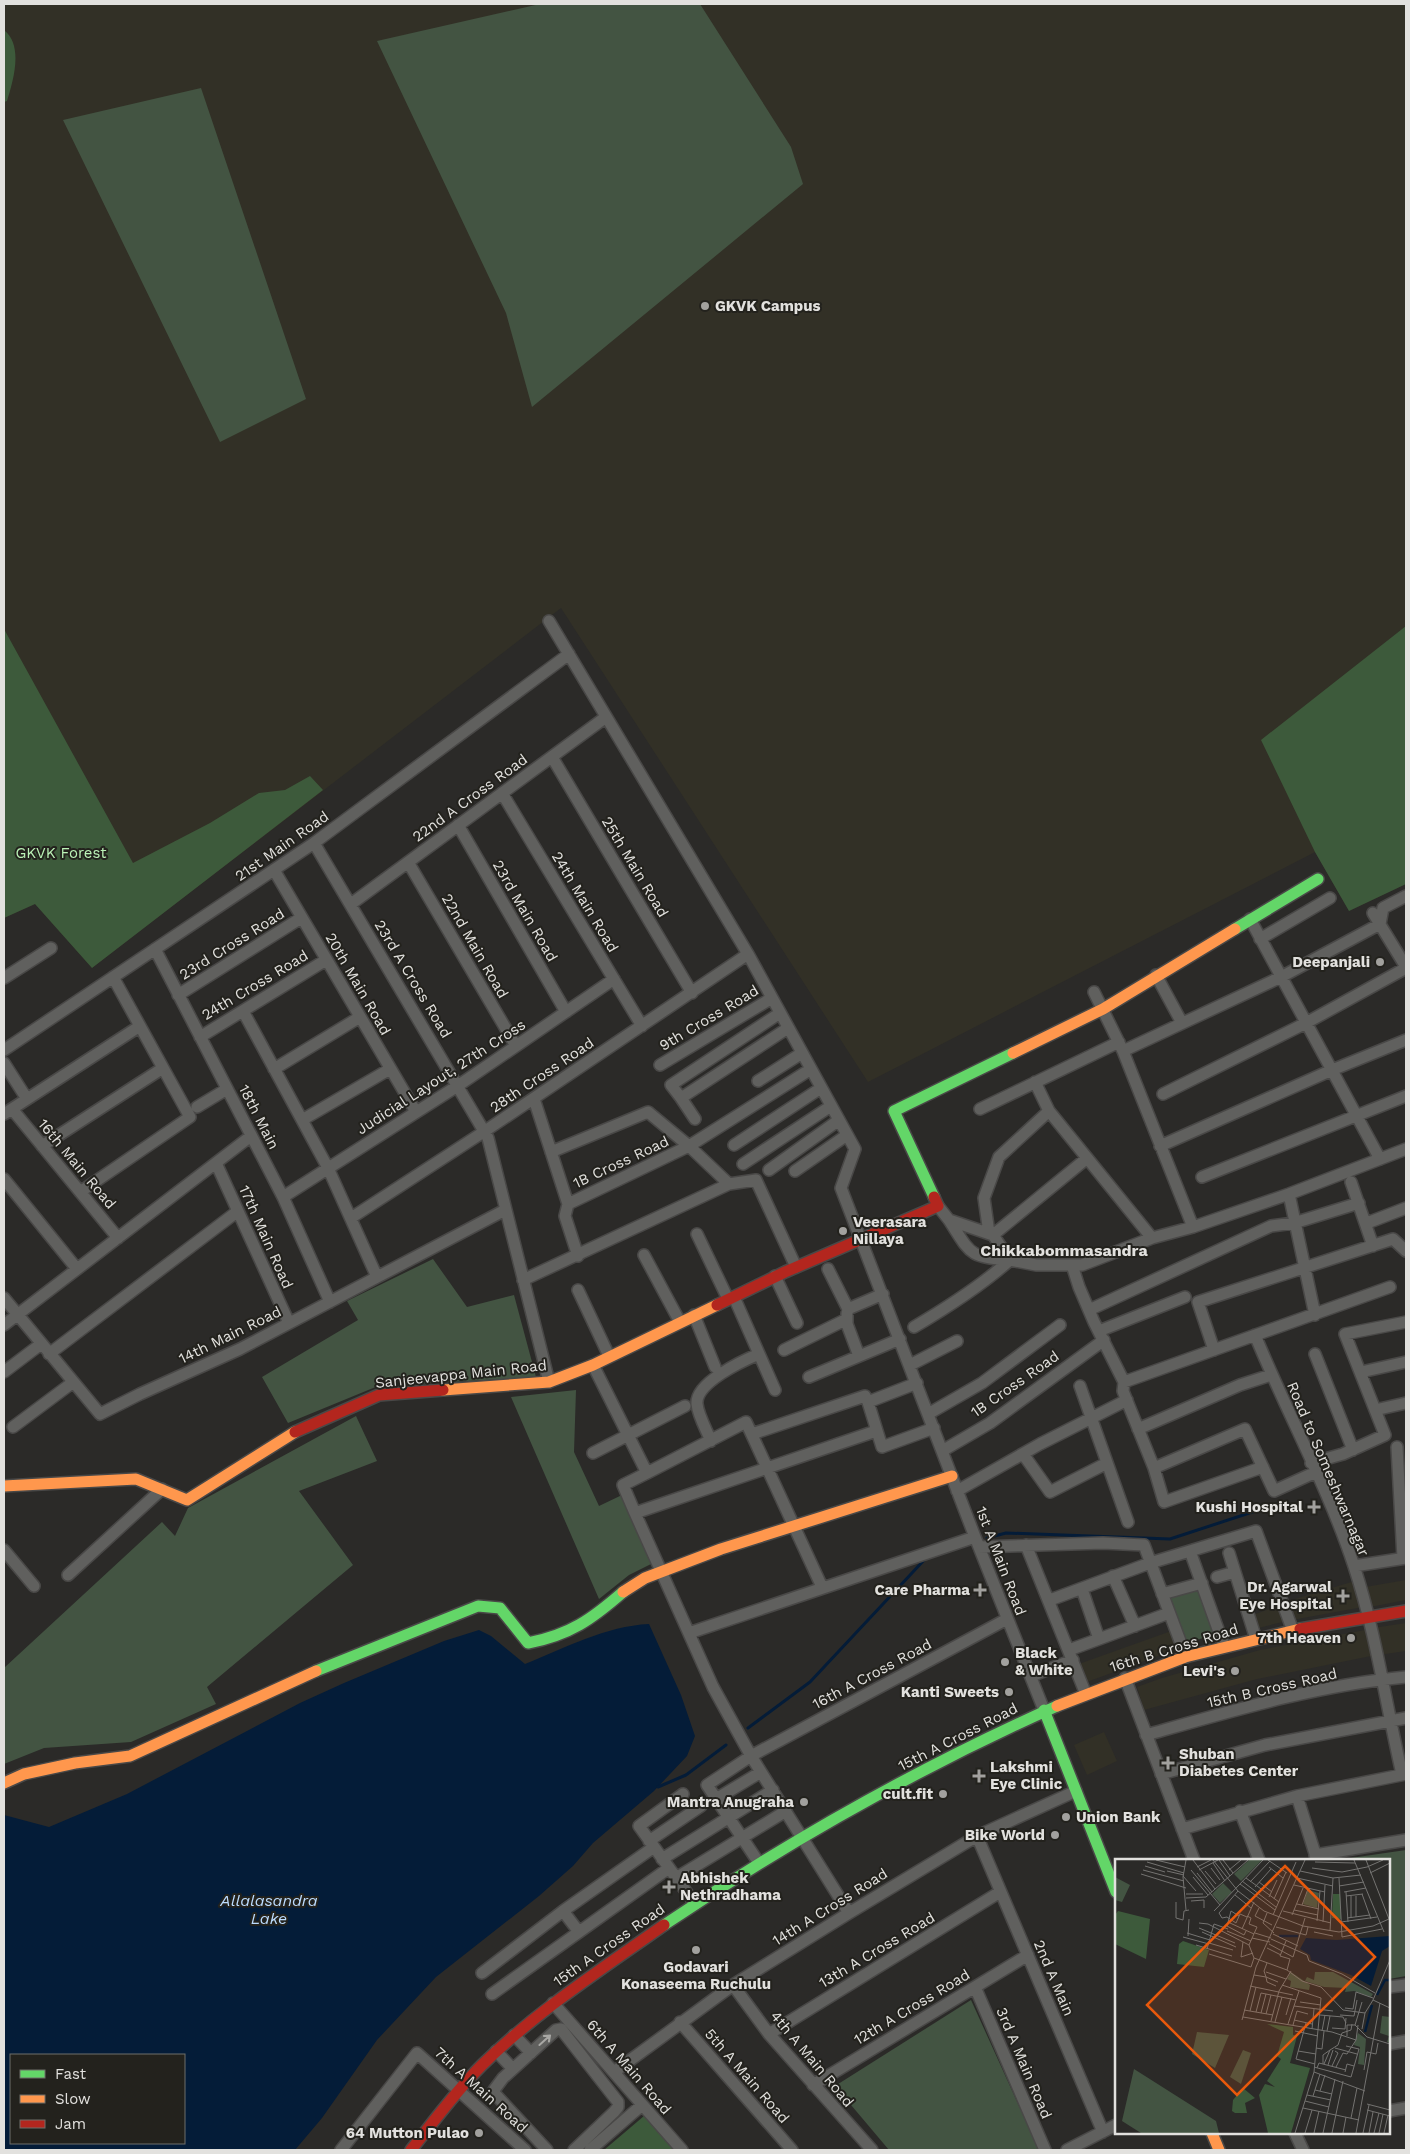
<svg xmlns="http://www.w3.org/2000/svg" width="1410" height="2154" font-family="'Work Sans',sans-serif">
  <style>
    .built { fill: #323026 }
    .green { fill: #435442 }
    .forest { fill: #3d5a3b }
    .water { fill: #041c38; fill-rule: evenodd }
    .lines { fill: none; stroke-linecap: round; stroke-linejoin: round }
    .stream { stroke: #041c38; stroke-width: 3 }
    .street-casing { stroke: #494847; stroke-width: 14 }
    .fast-casing { stroke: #494847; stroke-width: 14 }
    .slow-casing { stroke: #494847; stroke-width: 14 }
    .jam-casing { stroke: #494847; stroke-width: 14 }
    .street { stroke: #60605e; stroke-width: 11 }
    .fast { stroke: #63d668; stroke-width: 11 }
    .slow { stroke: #ff974d; stroke-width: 11 }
    .jam { stroke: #b3261e; stroke-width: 11 }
    .oneway { stroke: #a8a7a4 }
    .poi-dot { fill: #a2a19e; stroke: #23221d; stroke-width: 2 }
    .labels { text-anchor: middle; stroke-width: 4; stroke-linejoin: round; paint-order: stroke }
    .poi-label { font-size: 15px; font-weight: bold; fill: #e2e1de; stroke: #23221d; text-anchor: end }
    .street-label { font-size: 15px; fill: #e2e1de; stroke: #23221d }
    .park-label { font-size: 15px; fill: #bbf3b7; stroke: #23221d }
    .neighbourhood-label { font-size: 16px; font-weight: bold; fill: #e2e1de; stroke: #23221d }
    .water-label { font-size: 16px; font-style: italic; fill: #bcdcff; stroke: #23221d }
    .inset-river { fill: none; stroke: #041c38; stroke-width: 2.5 }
    .inset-road { fill: none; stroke: #747371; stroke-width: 1 }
    .view { fill: #e8590c; fill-opacity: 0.15; stroke: #e8590c; stroke-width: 2.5 }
    .inset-edge { fill: none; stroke: #e2e1de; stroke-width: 2.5 }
  </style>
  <rect width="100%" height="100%" fill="#2b2a28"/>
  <path class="built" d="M4 4H1406V884L1349 911 1315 852 868 1082 561 608 92 968 35 904 4 918Z
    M1406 1580V1600L1370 1607 1365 1587Z
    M1355 1581 1363 1607 1292 1620 1285 1602Z
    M1280 1605 1287 1621 1254 1629 1250 1616Z
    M1406 1623V1651L1378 1655 1373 1628Z
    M1174 1630 1180 1648 1084 1683 1076 1665Z
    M1365 1630 1371 1656 1257 1679 1144 1710 1137 1687 1162 1678 1260 1650Z
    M1104 1732 1117 1761 1087 1775 1074 1745Z"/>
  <path class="green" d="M540 4H700L791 147 803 184 532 407 506 313 377 41Z
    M201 88 306 399 220 442 63 120Z
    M433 1259 467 1307 514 1295 536 1377 400 1385 395 1379 288 1423 262 1377 358 1320 347 1301Z
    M576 1390 574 1452 599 1506 622 1495 653 1563 629 1575 599 1599 511 1397Z
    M356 1416 377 1461 299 1491 353 1565 207 1687 216 1704 131 1742 44 1748 4 1764V1668L162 1522 175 1536 188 1508Z
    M1201 1588 1215 1634 1185 1644 1167 1597Z
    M1406 1850V1976L1389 1979V1860H1337Z
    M971 2000 1039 2150H889L835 2086Z"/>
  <path class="forest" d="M4 30C24 46 13 81 7 101L4 102Z
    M1406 626V884L1349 911 1315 852 1261 740Z
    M4 629 133 863 210 823 259 793 285 790 310 776 323 790 92 968 35 904 4 918Z
    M644 2116 675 2150H604Z"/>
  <path class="water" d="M649 1624 681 1695 695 1736 687 1756 654 1791 593 1843 573 1866 539 1896 436 1977 377 2040 322 2118 295 2150H4V1815L49 1827 127 1794 300 1703 344 1683 444 1641 479 1630 491 1636 525 1664C565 1648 606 1626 649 1624ZM11 2055H184V2143H11Z"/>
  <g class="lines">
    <path class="stream" d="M987 1538 1006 1533 1170 1539 1277 1504
      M748 1728 810 1682 926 1558
      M658 1787 686 1775 726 1745"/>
    <defs>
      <path id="street" d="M549 621 748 954 855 1149 841 1188 975 1537 1044 1710
        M552 757 692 993
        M502 793 642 1026
        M458 825 566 1012
        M314 843 488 1138 549 1382
        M408 862 516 1046
        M274 870 416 1112
        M351 904 606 717
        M1373 913 1406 967
        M1250 919 1380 1159
        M1260 939 1330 898
        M155 949 283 1197 330 1302
        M1156 975 1182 1023
        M4 978 51 948
        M1094 992 1123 1051 1193 1227
        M178 995 301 918
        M243 1011 328 1168 377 1277
        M200 1037 326 960
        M4 1050 314 843 569 654
        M1123 1051 1281 977 1380 924 1383 908 1406 896
        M4 1063 27 1099
        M660 1065 772 998
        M274 1069 360 1017
        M758 1081 802 1053
        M1035 1082 1049 1111
        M1163 1094 1306 1023 1406 968
        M681 1098 671 1085 780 1013
        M534 1099 568 1204
        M197 1107 227 1089
        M12 1109 118 1238
        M980 1109 1119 1042
        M4 1114 140 1026
        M695 1119 681 1098 788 1028
        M302 1120 390 1069
        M734 1145 821 1088
        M42 1146 163 1068
        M1160 1146 1332 1070 1406 1040
        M551 1152 648 1112 689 1146 811 1069
        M216 1163 289 1323
        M743 1164 831 1106
        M769 1170 839 1120
        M795 1171 847 1135
        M1202 1177 1406 1096
        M4 1179 77 1269
        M1351 1182 1373 1246
        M80 1192 190 1117 113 977
        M1289 1194 1315 1315
        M283 1197 459 1085 614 979
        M568 1204 689 1146 729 1184 756 1180 796 1267
        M568 1204 565 1216 578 1256
        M938 1206 949 1220 993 1235 1010 1260 1036 1265H1082L1152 1238 1193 1227 1289 1194 1406 1149
        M351 1218 485 1131 748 954
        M949 1220C971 1254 968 1257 1010 1260
        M1367 1223 1406 1208
        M989 1233 984 1198 999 1157 1049 1111 1152 1238
        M697 1234 728 1299
        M993 1235 1086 1159
        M644 1255 680 1322
        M1072 1265 1079 1287 1094 1322 1124 1382 1123 1391 1154 1468 1245 1429 1274 1491 1316 1472
        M828 1269 848 1309 883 1294
        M775 1276 797 1323
        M523 1280 729 1184
        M578 1290 609 1356
        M734 1297 775 1390
        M4 1298 100 1414 140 1394 240 1349 505 1210
        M1089 1310 1271 1226 1294 1223 1359 1203
        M847 1313V1324L859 1356
        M694 1315 715 1367
        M4 1325 251 1136
        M914 1327C948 1307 981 1286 1010 1260
        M1099 1331 1185 1297
        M1255 1335C1287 1413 1328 1487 1354 1566 1376 1633 1386 1705 1402 1774
        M784 1350 847 1319
        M1214 1350 1198 1302 1393 1239 1406 1251
        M49 1354 238 1211
        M1315 1354 1353 1450
        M593 1365 647 1473 746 1422 822 1587
        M910 1365 957 1341
        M4 1372 41 1344
        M1361 1372 1406 1362
        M809 1377 900 1339
        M1124 1382 1390 1287
        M1080 1386 1128 1522
        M868 1402 882 1447 934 1428
        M1375 1410 1406 1403
        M928 1414 982 1383 1060 1325
        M13 1427 72 1383
        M1138 1429 1240 1385 1271 1375
        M752 1434 865 1396 868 1402 917 1383
        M711 1441C706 1429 698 1415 697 1404 695 1383 742 1361 759 1354
        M1397 1447 1403 1558
        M942 1451 990 1423 1104 1340
        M593 1453 685 1406
        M1023 1454 1050 1492 1107 1463
        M1311 1463 1343 1454 1385 1435 1345 1334 1406 1322
        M1154 1468 1164 1502 1263 1467
        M957 1491 1040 1444 1127 1400
        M635 1513 623 1485 647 1473
        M1026 1545 1085 1692
        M979 1547 1103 1543 1144 1545 1186 1657
        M4 1550 34 1586
        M1190 1551 1224 1646
        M1229 1553 1256 1639
        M1354 1566 1406 1558
        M68 1575 162 1489
        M1113 1576 1135 1626
        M1217 1577 1235 1572
        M1162 1594 1202 1583
        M1050 1600 1150 1563 1256 1531 1293 1631
        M689 1633 975 1537
        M1099 1639 1169 1613
        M1069 1650 1099 1639 1082 1589
        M1031 1676 1073 1660
        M1125 1678 1194 1860
        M1146 1735C1231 1711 1318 1685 1406 1677
        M1161 1774 1265 1745 1406 1718
        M683 1794 639 1826 695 1904
        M1297 1796 1317 1860
        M716 1799 761 1772
        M1240 1811 1259 1860
        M1182 1829 1297 1796 1406 1774
        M977 1836 1103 2132
        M649 1841 701 1806
        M1315 1855 1406 1840
        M662 1859 773 1790
        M759 1863 707 1785 751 1756 1007 1619
        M676 1878 786 1811
        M563 1911 579 1932
        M849 1913 751 1756 713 1687 635 1513 876 1431
        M482 1973 563 1911 654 1847
        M733 1985 769 2034 872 2150
        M975 1987 1045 2150
        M1389 1987 1406 1985
        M492 1994 669 1868
        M553 2003 682 2150
        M680 2022 792 2150
        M769 2034 1000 1892
        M514 2035 531 2053
        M1389 2044 1406 2041
        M496 2051 513 2069
        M614 2072 733 1985 849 1913 977 1836 1076 1791
        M813 2085 1028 1955
        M1389 2111 1406 2108
        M1295 2133 1303 2150
        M341 2150 417 2053 525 2150
        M547 2150 495 2094 494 2090 503 2078 556 2030 561 2029 618 2102V2107L614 2112 574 2150
        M590 2150 642 2105
        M1067 2150 1116 2125"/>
      <path id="fast" d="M1235 929 1318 879
        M934 1197 894 1111 1013 1053
        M316 1671 478 1606 500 1608 528 1643C570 1635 592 1619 623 1592
        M1044 1710 1116 1892
        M664 1925C789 1841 920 1767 1057 1706"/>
      <path id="slow" d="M1013 1053 1103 1009 1235 929
        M443 1390 549 1382 593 1365 717 1305
        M4 1486 136 1479 187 1500 295 1432
        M623 1592 645 1578 721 1549 952 1476
        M1057 1706 1185 1657 1300 1629
        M4 1783 24 1774 75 1763 130 1756 316 1671
        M1212 2133 1219 2150"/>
      <path id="jam" d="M717 1305 785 1272 938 1206 934 1197
        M295 1432 379 1395 443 1390
        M1300 1629 1406 1611
        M411 2150C434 2121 456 2091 482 2065 537 2011 602 1969 664 1925"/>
    </defs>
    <use href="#street" class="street-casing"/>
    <use href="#fast" class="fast-casing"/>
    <use href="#slow" class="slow-casing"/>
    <use href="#jam" class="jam-casing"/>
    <use href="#street" class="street"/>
    <use href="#fast" class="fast"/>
    <use href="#slow" class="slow"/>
    <use href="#jam" class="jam"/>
  </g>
  <defs><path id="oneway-shaft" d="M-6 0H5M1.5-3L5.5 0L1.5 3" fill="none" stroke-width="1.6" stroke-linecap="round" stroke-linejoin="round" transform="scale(1.25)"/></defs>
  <use class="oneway" href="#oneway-shaft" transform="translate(545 2040) rotate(-42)"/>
  <g class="poi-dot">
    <circle cx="705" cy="306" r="5"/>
    <circle cx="1380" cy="962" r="5"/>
    <circle cx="843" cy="1231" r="5"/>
    <path d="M1311.5 1499.5h5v5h5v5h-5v5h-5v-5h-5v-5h5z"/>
    <path d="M977.5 1582.5h5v5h5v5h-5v5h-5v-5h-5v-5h5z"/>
    <path d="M1340.5 1588.5h5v5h5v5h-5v5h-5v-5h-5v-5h5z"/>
    <circle cx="1351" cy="1638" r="5"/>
    <circle cx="1005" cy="1662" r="5"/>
    <circle cx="1235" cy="1671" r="5"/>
    <circle cx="1009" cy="1692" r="5"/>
    <path d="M1165.5 1755.5h5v5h5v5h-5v5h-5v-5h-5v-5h5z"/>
    <path d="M976.5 1768.5h5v5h5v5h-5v5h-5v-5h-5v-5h5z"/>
    <circle cx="943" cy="1794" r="5"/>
    <circle cx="804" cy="1802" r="5"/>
    <circle cx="1066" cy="1817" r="5"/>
    <circle cx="1055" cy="1835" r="5"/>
    <path d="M666.5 1879.5h5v5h5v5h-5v5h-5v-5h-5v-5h5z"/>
    <circle cx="696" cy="1950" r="5"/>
    <circle cx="479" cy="2133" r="5"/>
  </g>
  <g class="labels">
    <g class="poi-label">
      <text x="715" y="311" text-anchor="start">GKVK Campus</text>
      <text x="1370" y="967">Deepanjali</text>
      <text x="853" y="1227" text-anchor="start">Veerasara<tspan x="853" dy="17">Nillaya</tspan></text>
      <text x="1303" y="1512">Kushi Hospital</text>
      <text x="1332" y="1592">Dr. Agarwal<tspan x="1332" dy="17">Eye Hospital</tspan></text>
      <text x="970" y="1595">Care Pharma</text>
      <text x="1341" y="1643">7th Heaven</text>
      <text x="1015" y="1658" text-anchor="start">Black<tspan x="1015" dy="17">&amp; White</tspan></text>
      <text x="1225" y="1676">Levi's</text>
      <text x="999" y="1697">Kanti Sweets</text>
      <text x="1179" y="1759" text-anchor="start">Shuban<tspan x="1179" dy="17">Diabetes Center</tspan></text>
      <text x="990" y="1772" text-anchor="start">Lakshmi<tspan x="990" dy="17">Eye Clinic</tspan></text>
      <text x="933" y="1799">cult.fit</text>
      <text x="794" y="1807">Mantra Anugraha</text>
      <text x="1076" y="1822" text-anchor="start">Union Bank</text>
      <text x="1045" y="1840">Bike World</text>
      <text x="680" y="1883" text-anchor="start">Abhishek<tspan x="680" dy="17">Nethradhama</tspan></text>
      <text x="696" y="1972" text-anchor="middle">Godavari<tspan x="696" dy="17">Konaseema Ruchulu</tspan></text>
      <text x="469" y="2138">64 Mutton Pulao</text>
    </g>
    <g class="street-label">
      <text transform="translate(470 798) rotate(-36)" y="5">22nd A Cross Road</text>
      <text transform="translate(282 846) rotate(-35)" y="5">21st Main Road</text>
      <text transform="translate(635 867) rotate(59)" y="5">25th Main Road</text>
      <text transform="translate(585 902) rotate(59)" y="5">24th Main Road</text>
      <text transform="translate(525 911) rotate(60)" y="5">23rd Main Road</text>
      <text transform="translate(232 944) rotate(-32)" y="5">23rd Cross Road</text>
      <text transform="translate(475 946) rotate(60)" y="5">22nd Main Road</text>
      <text transform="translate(413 979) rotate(59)" y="5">23rd A Cross Road</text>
      <text transform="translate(358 984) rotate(60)" y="5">20th Main Road</text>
      <text transform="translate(255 985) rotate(-31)" y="5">24th Cross Road</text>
      <text transform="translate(709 1018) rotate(-31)" y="5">9th Cross Road</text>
      <text transform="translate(542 1075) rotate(-34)" y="5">28th Cross Road</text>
      <text transform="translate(441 1077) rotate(-33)" y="5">Judicial Layout, 27th Cross</text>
      <text transform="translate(259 1117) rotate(63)" y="5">18th Main</text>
      <text transform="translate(621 1162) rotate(-25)" y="5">1B Cross Road</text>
      <text transform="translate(77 1164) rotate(50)" y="5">16th Main Road</text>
      <text transform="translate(266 1237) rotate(66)" y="5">17th Main Road</text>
      <text transform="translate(230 1335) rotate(-26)" y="5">14th Main Road</text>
      <text transform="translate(461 1374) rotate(-6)" y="5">Sanjeevappa Main Road</text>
      <text transform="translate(1015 1384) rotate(-35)" y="5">1B Cross Road</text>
      <text transform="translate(1328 1469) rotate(67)" y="5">Road to Someshwarnagar</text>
      <text transform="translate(1001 1561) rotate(69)" y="5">1st A Main Road</text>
      <text transform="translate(1174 1648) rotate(-17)" y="5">16th B Cross Road</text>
      <text transform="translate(872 1674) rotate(-28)" y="5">16th A Cross Road</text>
      <text transform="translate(1272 1688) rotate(-13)" y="5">15th B Cross Road</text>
      <text transform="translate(958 1737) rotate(-27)" y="5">15th A Cross Road</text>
      <text transform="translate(830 1907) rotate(-32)" y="5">14th A Cross Road</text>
      <text transform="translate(609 1945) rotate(-35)" y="5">15th A Cross Road</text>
      <text transform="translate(877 1950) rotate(-31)" y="5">13th A Cross Road</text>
      <text transform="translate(1054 1978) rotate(67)" y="5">2nd A Main</text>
      <text transform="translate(912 2007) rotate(-31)" y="5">12th A Cross Road</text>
      <text transform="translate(812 2059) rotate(50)" y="5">4th A Main Road</text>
      <text transform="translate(1024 2063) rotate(67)" y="5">3rd A Main Road</text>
      <text transform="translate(629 2067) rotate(49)" y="5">6th A Main Road</text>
      <text transform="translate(747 2076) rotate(49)" y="5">5th A Main Road</text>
      <text transform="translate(481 2090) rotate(42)" y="5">7th A Main Road</text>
    </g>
    <g class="park-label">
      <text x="61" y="858">GKVK Forest</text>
    </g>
    <g class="neighbourhood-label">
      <text x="1064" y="1256">Chikkabommasandra</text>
    </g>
    <g class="water-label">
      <text x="269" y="1906">Allalasandra<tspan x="269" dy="18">Lake</tspan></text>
    </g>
  </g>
  <g transform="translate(1115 1859)">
    <rect width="275" height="275" fill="#2b2a28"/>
    <path d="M134 1H147L126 22 119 15ZM0 18 15 26 7 43 0 41ZM108 24 117 33 105 44 97 35ZM193 31 204 34 202 49 188 45ZM176 113 195 126 194 131 175 128 176 122 172 120ZM200 113H218L258 135 256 138 239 132 230 133 231 129 209 128 190 122 192 118 199 121ZM267 157 275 158V184L272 183 274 177 265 174ZM82 173 114 176 100 209 77 195ZM243 174 251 180 249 206 243 205 245 188 239 186ZM128 191 136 194 126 225 115 218ZM19 210 101 262 104 274H26L7 262Z" fill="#435442"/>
    <path d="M218 35H225L226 60 217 59ZM3 52 35 60 31 100 0 85V56ZM68 82 94 91 89 108 62 105 64 85ZM152 165 178 168V176L182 177 175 204 195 209 176 274H153L144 236 150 225 160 228 152 222 166 200 162 197 169 173ZM128 229 140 239 130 244 132 254H120L117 252 118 241Z" fill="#3d5a3b"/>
    <path d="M275 77V87L267 92 256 127 236 116 196 101 195 96 185 90 191 79 221 81Z" fill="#041c38"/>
    <path class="inset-river" d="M164 77H183M262 136 270 121H275M250 173 257 146"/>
    <path class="inset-road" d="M41 1 70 8M78 1 100 30M98 1 123 32 149 52 188 67 224 73 258 67 274 60 251 1M104 1 115 17M108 1 118 14M153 1 172 14M239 1 269 73M32 3 69 14M200 3 240 4M98 4 110 22M30 7 50 13M82 8 96 1M154 8 168 19M96 9 105 21M197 9 227 13 252 8 268 1M28 11 69 22M76 11 105 46M84 11 103 1M114 11 126 1M52 12 69 16M90 12 101 25M185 12 218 19 246 16M82 14 97 33M255 14 275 4M26 15 71 29M68 17 81 32M78 18 93 36M131 19 164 43M182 19 218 27M224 19 227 78 267 70M127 22 161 48M135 23 155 2M144 23 157 33M125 25 160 51M179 26 210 33M224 27 249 23M140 28 156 10M123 32 104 54 107 59 112 58 121 64 125 55 132 58M229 33 251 29M231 33 233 63M71 35H88M247 35 256 60M120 36 136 49M231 37 248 35M236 37V59M241 37V58M154 38 162 21M71 39 91 38 133 1M159 40 171 13M76 42 89 41V49M61 43V59L68 61 69 52 74 51M182 45 204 50M187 46 193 30M144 49 140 57 157 66M71 51 68 18 71 1M179 51 203 56M99 52 148 1M168 52 216 64M152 54 148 64 159 74M158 56 181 3M177 56 188 29M124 57 116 52 112 67 129 76 131 72M132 57 136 59 134 65 142 68 134 86M232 59 255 56M202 62 205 32M208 63 210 26M226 63 262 58M84 64 93 65 134 86 139 99M115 64 139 75M161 68 191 76 193 68M84 69 120 84M127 70 139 43M112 72 136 82M215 72 218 19M87 73 121 88M199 73 218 77M72 74 95 81M140 74 156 79M158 75 183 87M73 77 74 60M68 78 94 85M137 79 155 83M156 80 192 96 194 102 227 115 260 134M171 82 165 97 175 100 172 111M128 83 126 98 138 94M94 84 118 91M154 85 178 98 190 59M81 86 117 97M152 89 166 96M92 90 99 65 113 70M94 95 136 108 139 99 172 111 187 122 206 128 228 151 250 154 258 141M275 101 258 141 275 149M152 104 149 112 151 118 163 123M151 113 171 120M139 116 151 118 152 123 161 127M167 126 206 139 199 213 180 274M135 127 178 136M146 134 181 141M185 143 206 146M179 147 218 152M230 149 238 150 241 133 258 139M129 151 158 156M135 152 141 128M141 153 146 134M146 154 151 135M151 155 156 136M171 156 176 139M205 156 228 158 231 164M225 156 239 157 242 141M128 158 217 173 241 181M127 161 141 108 190 1M179 161 197 165M156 162 164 132 176 112M160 163 167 138M191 164 181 200 200 205M173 165 184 132M178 166 182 152 193 155M240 166 247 143M217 169 230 170 231 159M197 170 199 150M247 170 250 154M180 172 203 177M207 172 210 156M212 172 215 157M232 177V166H240L252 178 275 185M201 189 207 190 209 172M220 189 242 195M183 192 201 195M208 205V196L215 191M209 205 215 191 223 186 227 174 236 171 237 165M213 206 218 191M217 207 223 194 220 192M199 208 236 218 244 190 231 187M221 208 228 194 232 195 241 181 243 166M202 209 204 204 231 211M249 211 252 193 261 195 263 184M199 213 250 232M230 213 232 205 239 207M200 231 217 235M205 232 210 216M192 236 216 241M198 237 205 215M190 242 214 248M252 245 275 251M188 249 244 261M252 251 275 257M236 259 242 229M190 274 197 251M199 274 204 252M208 274 220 220M217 274 228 222M228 274 231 258M241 274 265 144M248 274 254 246M254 274 258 253M259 274 264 254M264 274 268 255M269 274 273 256"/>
    <path class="view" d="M170 7 260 98 122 236 32 146Z"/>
    <rect width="275" height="275" class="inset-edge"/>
  </g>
  <rect width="1410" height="2154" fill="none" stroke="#e2e1de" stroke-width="10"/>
  <rect x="10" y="2054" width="175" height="90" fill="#23221d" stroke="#6f6e6a"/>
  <rect x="20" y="2070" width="25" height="8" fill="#63d668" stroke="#6f6e6a"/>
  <text x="55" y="2079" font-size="15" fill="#e2e1de">Fast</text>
  <rect x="20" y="2095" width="25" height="8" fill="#ff974d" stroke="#6f6e6a"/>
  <text x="55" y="2104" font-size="15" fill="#e2e1de">Slow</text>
  <rect x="20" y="2120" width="25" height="8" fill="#b3261e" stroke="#6f6e6a"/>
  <text x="55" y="2129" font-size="15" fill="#e2e1de">Jam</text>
</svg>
